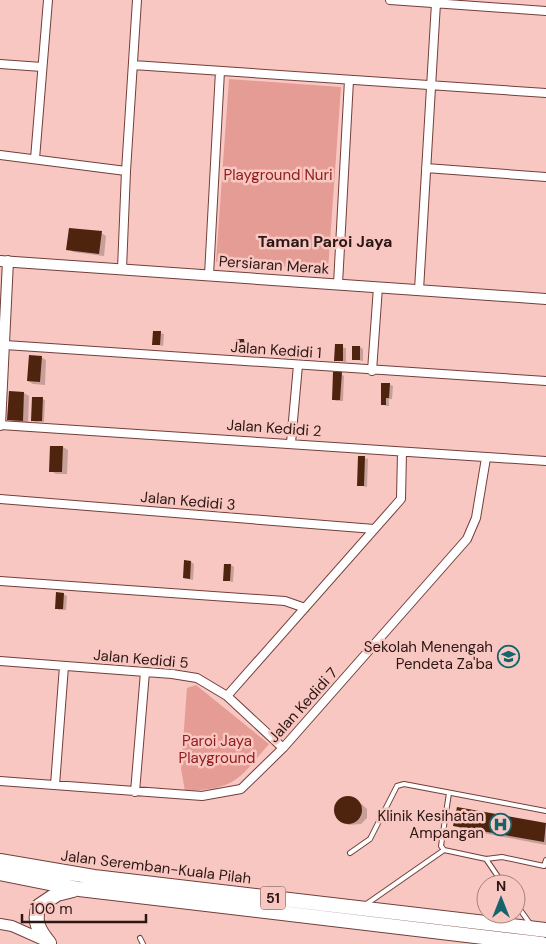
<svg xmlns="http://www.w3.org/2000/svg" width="546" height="944" font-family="'DM Sans',sans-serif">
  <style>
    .green { fill: #e59c95 }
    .shadow { fill: #0003 }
    .building { fill: #4f240f }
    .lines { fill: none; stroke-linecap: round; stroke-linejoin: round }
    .service-casing { stroke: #723f3b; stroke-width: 6 }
    .minor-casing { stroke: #723f3b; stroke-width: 10 }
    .tertiary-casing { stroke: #723f3b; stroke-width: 12 }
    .trunk-casing { stroke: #723f3b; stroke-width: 16 }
    .service { stroke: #fff; stroke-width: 4 }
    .minor { stroke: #fff; stroke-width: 8 }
    .tertiary { stroke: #fff; stroke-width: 10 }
    .trunk { stroke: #fff; stroke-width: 14 }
    .labels { text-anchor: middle; stroke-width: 5; stroke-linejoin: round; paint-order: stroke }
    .shield { fill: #f8c7c1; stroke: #694c49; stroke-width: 1 }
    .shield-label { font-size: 14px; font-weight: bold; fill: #2c1715 }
    .park-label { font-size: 15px; fill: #901e20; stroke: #f8c7c1 }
    .street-label { font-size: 15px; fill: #2c1715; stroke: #f8c7c1 }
    .poi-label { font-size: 15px; fill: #2c1715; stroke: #f8c7c1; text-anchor: end }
    .neighbourhood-label { font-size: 16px; font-weight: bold; fill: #2c1715; stroke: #f8c7c1 }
  </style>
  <rect width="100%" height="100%" fill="#f8c7c1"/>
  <path class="green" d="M229 79 341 87 328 270 216 262Z
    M196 685 269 744C237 781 236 789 185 791L181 769 187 688Z"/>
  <path class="shadow" d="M101 233 106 236 104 256 73 252 68 249Z
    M160 333 164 334 163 346 153 344Z
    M238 340 247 342 248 353 238 351Z
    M336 346 346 348V362L336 360Z
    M360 347 363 349V361L353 359Z
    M41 357 46 360 45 385 33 384 28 381Z
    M341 374 344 376 343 401H336L333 399Z
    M389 384 393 386 392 399H389V406H386L382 404Z
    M24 393 29 396 28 423 13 422 8 419Z
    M42 399 45 400 44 422H35L32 420Z
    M63 447 68 450 67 474H56L51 471Z
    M359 457 368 459 367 487 358 485Z
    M191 562 194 564 193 580 184 578Z
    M231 565 234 567 233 582 224 580Z
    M63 594 67 596 66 610H59L56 608Z
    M346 797 355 798 367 809V818L361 824 348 825 337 816V804Z
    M458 809 546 825V845L462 829 455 825Z"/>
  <path class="building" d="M69 228 102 231 99 254 66 250Z
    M153 331H161L160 345H152Z
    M236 339H244L245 352H237Z
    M335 344H343V361H334Z
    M352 346H360V360H352Z
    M29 355 42 356 40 382 27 381Z
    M333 372H342L340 400H332Z
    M381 383H390L389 398H386V405H381Z
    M9 391 24 392 23 421 7 420Z
    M32 397H43L42 421H31Z
    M50 446H63L62 472H49Z
    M358 456H365L364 486H357Z
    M184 560 191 561 190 579 183 578Z
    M224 564H231L230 581H223Z
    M56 592 64 593 63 609H55Z
    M334 810a14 14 0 1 1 28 0a14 14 0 1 1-28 0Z
    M457 807 546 823 544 842 453 826Z"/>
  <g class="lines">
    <defs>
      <path id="service" d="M444 850 441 846 449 793
        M350 853 370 839 397 786 404 784 546 811
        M486 859 503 884
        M516 904 531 925
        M365 905 444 850 486 859 502 857 544 866 546 860
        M140 938 143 944"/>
      <path id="minor" d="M390 0 546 11
        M0 64 42 67
        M133 65 546 93
        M0 155 126 171
        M35 159 48 0
        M426 168 546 177
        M122 269 126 171 137 0
        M209 275 220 71
        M338 284 349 80
        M419 290 436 3
        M5 345 546 381
        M372 371 378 287
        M0 425 546 461
        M291 443 298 365
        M0 499 374 529
        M0 581 285 601 305 608
        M0 661 172 674 197 678 227 696 283 748
        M227 696 401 499 402 452
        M0 781 202 796 241 789 283 748 467 539 476 518 486 458
        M55 785 64 666
        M135 792 145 672"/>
      <path id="tertiary" d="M0 261 546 299
        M0 425 8 261
        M0 924 12 926 48 942"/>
      <path id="trunk" d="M0 861 94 877 546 930
        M0 873 79 889 542 944
        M49 943C39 931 33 921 39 906L57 894 73 890"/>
    </defs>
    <use href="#service" class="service-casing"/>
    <use href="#minor" class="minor-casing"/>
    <use href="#tertiary" class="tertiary-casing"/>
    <use href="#trunk" class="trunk-casing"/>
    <use href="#service" class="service"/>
    <use href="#minor" class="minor"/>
    <use href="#tertiary" class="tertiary"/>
    <use href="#trunk" class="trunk"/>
  </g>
  <defs>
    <symbol id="school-ring" viewBox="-11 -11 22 22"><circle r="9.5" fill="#f8c7c1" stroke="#15636b" stroke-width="1.5"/><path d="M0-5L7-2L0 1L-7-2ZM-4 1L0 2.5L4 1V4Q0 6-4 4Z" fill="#15636b"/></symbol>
    <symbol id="hospital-ring" viewBox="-11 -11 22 22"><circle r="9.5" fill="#f8c7c1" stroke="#15636b" stroke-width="1.5"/><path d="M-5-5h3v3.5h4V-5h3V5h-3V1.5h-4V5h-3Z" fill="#15636b"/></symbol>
  </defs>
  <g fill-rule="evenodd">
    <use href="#school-ring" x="496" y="644" width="25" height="25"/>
    <use href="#hospital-ring" x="488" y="812" width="25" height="25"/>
  </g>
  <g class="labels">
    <rect class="shield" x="260.5" y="886.5" width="25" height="23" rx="4"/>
    <g class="shield-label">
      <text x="273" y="903">51</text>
    </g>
    <g class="park-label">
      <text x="278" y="180">Playground Nuri</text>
      <text x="217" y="746">Paroi Jaya<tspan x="217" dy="17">Playground</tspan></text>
    </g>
    <g class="street-label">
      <text transform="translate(274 265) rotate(4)" y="5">Persiaran Merak</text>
      <text transform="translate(276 350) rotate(4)" y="5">Jalan Kedidi 1</text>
      <text transform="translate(274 428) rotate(4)" y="5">Jalan Kedidi 2</text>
      <text transform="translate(188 501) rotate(5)" y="5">Jalan Kedidi 3</text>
      <text transform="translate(141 659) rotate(5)" y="5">Jalan Kedidi 5</text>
      <text transform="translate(303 705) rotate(-48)" y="5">Jalan Kedidi 7</text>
      <text transform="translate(156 867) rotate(7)" y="5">Jalan Seremban-Kuala Pilah</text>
    </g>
    <g class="poi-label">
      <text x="493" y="652">Sekolah Menengah<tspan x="493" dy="17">Pendeta Za'ba</tspan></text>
      <text x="484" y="821">Klinik Kesihatan<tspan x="484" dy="17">Ampangan</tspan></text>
    </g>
    <g class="neighbourhood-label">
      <text x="325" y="247">Taman Paroi Jaya</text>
    </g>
  </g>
  <g transform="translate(501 899)"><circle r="24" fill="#f8c7c1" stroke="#a6817c"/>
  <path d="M0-4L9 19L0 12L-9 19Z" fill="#15636b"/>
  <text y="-8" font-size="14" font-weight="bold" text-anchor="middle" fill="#2c1715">N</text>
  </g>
  <path d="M22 914v8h124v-8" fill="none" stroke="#2c1715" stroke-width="2.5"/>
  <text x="30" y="914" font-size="15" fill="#2c1715" stroke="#f8c7c1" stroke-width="4" paint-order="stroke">100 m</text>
</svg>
